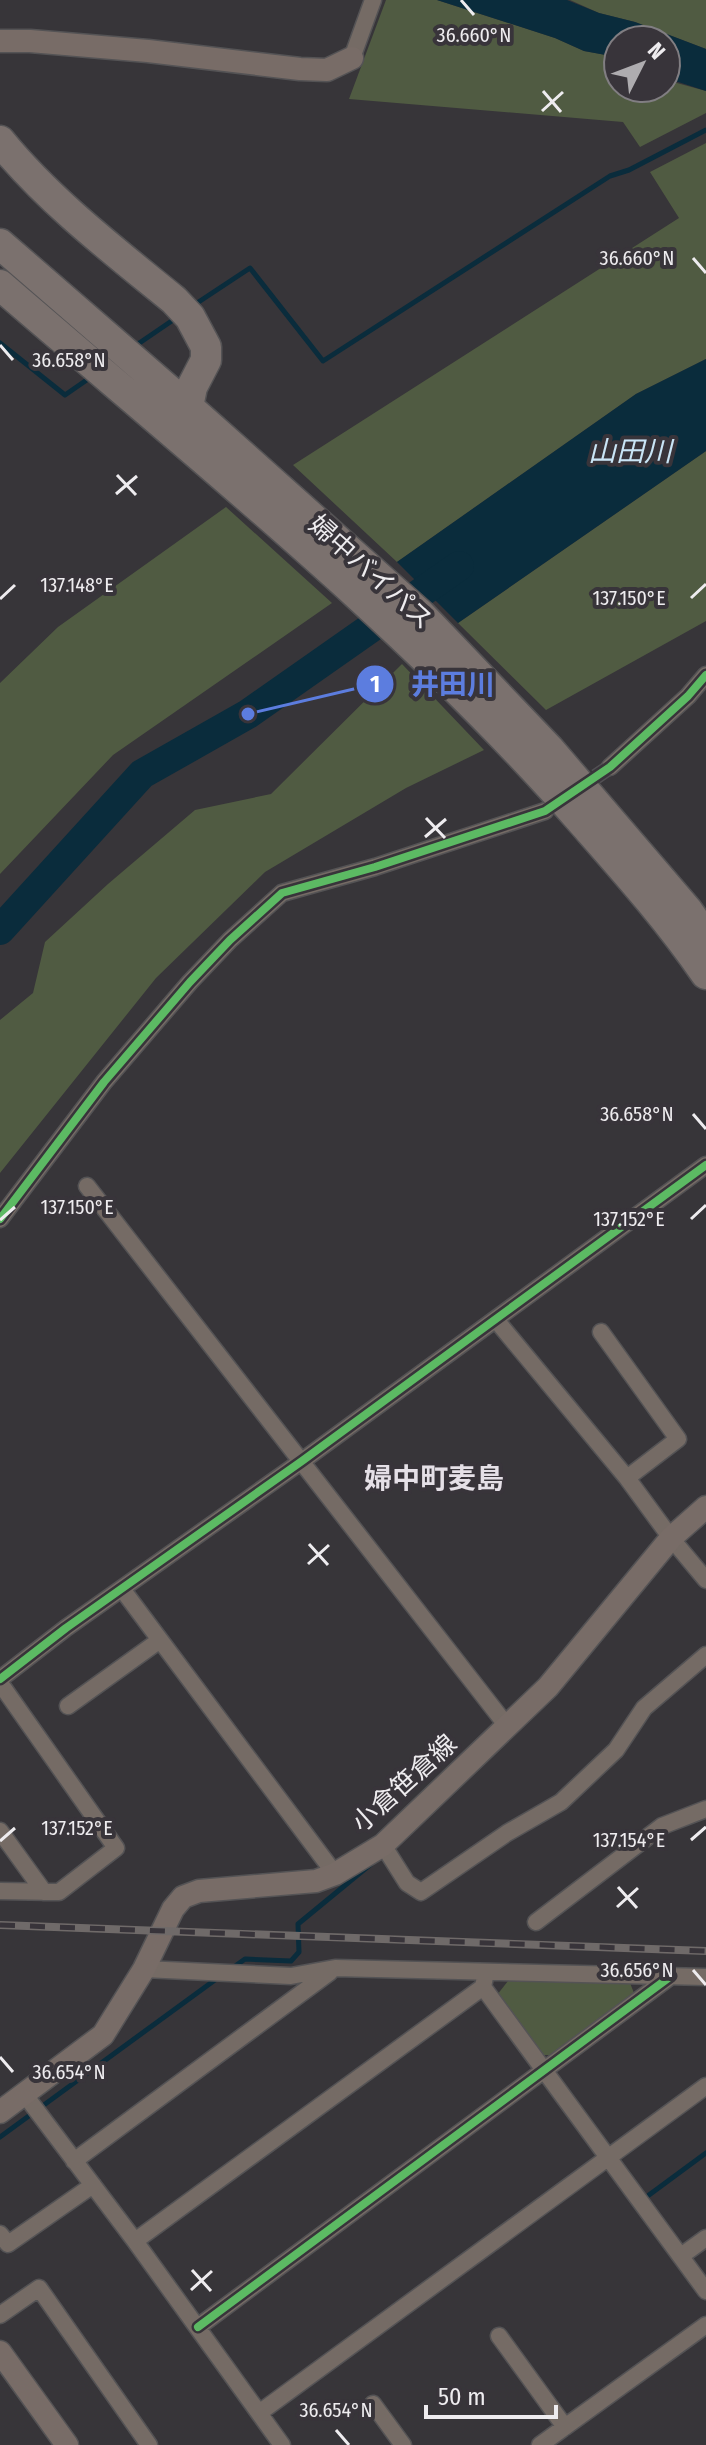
<svg xmlns="http://www.w3.org/2000/svg" width="706" height="2445" font-family="'Fira Sans Condensed','Noto Sans JP',sans-serif">
  <style>
    .green { fill: #505b42 }
    .water { fill: #0a2c3c }
    .lines { fill: none; stroke-linecap: round; stroke-linejoin: round }
    .stream { stroke: #0a2c3c; stroke-width: 5 }
    .river { stroke: #0a2c3c; stroke-width: 30 }
    .street-tunnel { stroke: #525054; stroke-width: 16; stroke-dasharray: 16 8; stroke-linecap: butt }
    .street-casing { stroke: #545355; stroke-width: 19 }
    .secondary-casing { stroke: #545355; stroke-width: 25 }
    .highway-casing { stroke: #545355; stroke-width: 33 }
    .street { stroke: #756b65; stroke-width: 16 }
    .secondary { stroke: #786c67; stroke-width: 22 }
    .highway { stroke: #7b716e; stroke-width: 30 }
    .rail-casing { stroke: #6f6a69; stroke-width: 8 }
    .rail { stroke: #38343a; stroke-width: 5; stroke-dasharray: 15; stroke-linecap: butt }
    .cycleway-casing { stroke: #38343a; stroke-width: 13 }
    .cycleway { stroke: #5cba63; stroke-width: 8 }
    .ticks { fill: none; stroke: #eeecef; stroke-width: 3 }
    .labels { text-anchor: middle; stroke-width: 8; stroke-linejoin: round; paint-order: stroke }
    .street-label { font-size: 26px; fill: #eeecef; stroke: #38343a }
    .water-label { font-size: 28px; font-style: italic; fill: #c9e5f6; stroke: #38343a }
    .neighbourhood-label { font-size: 28px; font-weight: bold; fill: #e5e0e7; stroke: #38343a }
    .ticks-label { font-size: 20px; text-anchor: middle; fill: #eeecef; stroke: #38343a; stroke-width: 8; stroke-linejoin: round; paint-order: stroke }
    .leader { fill: none; stroke: #5c7ddf; stroke-width: 3 }
    .callout-dot { fill: #5c7ddf; stroke: #38343a; stroke-width: 3 }
    .mark-label { font-size: 24px; text-anchor: middle; font-weight: bold; fill: #fff }
    .callout-label { font-size: 28px; text-anchor: middle; font-weight: bold; fill: #5c7ddf; stroke: #38343a; stroke-width: 8; stroke-linejoin: round; paint-order: stroke }
  </style>
  <rect width="100%" height="100%" fill="#373539"/>
  <path class="green" d="M386 0H437L555 38 584 51 612 56 614 66 618 67V88H666V80L706 91V113L640 147 623 122 349 99Z
    M570 0H706V49L635 22 599 13Z
    M706 143V359L636 394 397 562 293 465 679 218 650 172Z
    M706 451V621L546 710 458 623Z
    M226 507 332 603 113 755 0 874V683L58 627Z
    M402 664 484 750 406 788 265 872 156 978 0 1173V1020L33 993 45 942 108 884 195 810 271 794Z
    M508 1981 630 1983 636 1998 558 2055H541L497 1995Z"/>
  <path class="water" d="M437 0H567L599 13 635 22 706 49V91L666 78V40H618V67L614 66 611 56 584 51 555 38Z
    M706 359V451L458 623 397 562 636 394Z"/>
  <g class="lines">
    <path class="stream" d="M194 305 250 268 323 361 610 176 629 170 706 130
      M0 343 65 395 91 377
      M135 346 176 318
      M231 1969 245 1959 291 1961 299 1952 298 1924 371 1864
      M0 2137 219 1977
      M649 2195 706 2153"/>
    <path class="river" d="M0 930 142 774 248 714 459 566"/>
    <path class="street-tunnel" d="M576 790 610 767"/>
    <defs>
      <path id="street" d="M352 58 373 0
        M610 767 688 696 706 675
        M87 1186 507 1726
        M0 1219 104 1082 190 982 230 940 282 893 375 867 545 811
        M496 1320 627 1478 671 1538 706 1580
        M601 1332 678 1439 627 1478
        M122 1589 335 1874
        M0 1679 66 1628 302 1461 706 1165
        M0 1683 116 1848 59 1892 0 1891
        M68 1706 160 1640
        M0 1831 44 1892
        M383 1845 407 1883 421 1892 507 1833 561 1802 616 1750 644 1708 706 1655
        M536 1922 662 1826 706 1809
        M144 1969 291 1976 335 1968 706 1977
        M483 1987 706 2291
        M25 2095 135 2241 282 2445
        M74 2161 330 1972
        M0 2234 8 2244 93 2185
        M135 2241 483 1987 486 1972
        M681 2256 706 2238
        M0 2315 39 2288 149 2445
        M198 2327 671 1976
        M499 2336 565 2427
        M373 2404 403 2445
        M259 2413 706 2086
        M540 2445 706 2325"/>
      <path id="secondary" d="M0 41H30L148 51 300 69 327 70 352 58
        M0 2112 103 2035 144 1969 173 1909 183 1897 199 1891 316 1881 335 1874 383 1845 548 1687 671 1538 706 1507
        M0 2352 67 2445"/>
      <path id="highway" d="M0 141C49 201 114 251 174 300L190 317 206 347V360L192 387 188 407
        M0 244 188 407 420 614 549 749 687 910 706 937
        M0 285C200 458 409 624 584 824 627 873 668 919 706 974"/>
    </defs>
    <use href="#street" class="street-casing"/>
    <use href="#secondary" class="secondary-casing"/>
    <use href="#highway" class="highway-casing"/>
    <use href="#street" class="street"/>
    <use href="#secondary" class="secondary"/>
    <use href="#highway" class="highway"/>
    <defs>
      <path id="rail" d="M0 1925 706 1951"/>
    </defs>
    <use href="#rail" class="rail-casing"/>
    <use href="#rail" class="rail"/>
    <defs>
      <path id="cycleway" d="M0 1219 104 1082 190 982 230 940 282 893 375 867 545 811 610 767 688 696 706 675
        M0 1679 66 1628 302 1461 706 1165
        M198 2327 671 1976"/>
    </defs>
    <use href="#cycleway" class="cycleway-casing"/>
    <use href="#cycleway" class="cycleway"/>
  </g>
  <path class="ticks" d="M461 0 474 15M543 91 561 112M542 111 563 92M693 258 706 273M0 345 13 360M117 475 136 495M116 494 137 476M691 598 706 584M0 599 15 585M426 818 445 838M425 837 446 819M693 1114 706 1129M691 1219 706 1205M0 1220 15 1207M309 1544 328 1565M308 1564 329 1545M691 1840 706 1827M0 1841 15 1828M618 1887 637 1908M617 1907 638 1888M693 1970 706 1985M0 2057 13 2072M192 2270 211 2291M191 2290 212 2271M336 2430 349 2445"/>
  <g class="labels">
    <g class="street-label">
      <text transform="translate(371 572) rotate(42)" y="9">婦中バイパス</text>
      <text transform="translate(404 1783) rotate(-42)" y="9">小倉笹倉線</text>
    </g>
    <g class="water-label">
      <text x="630" y="461">山田川</text>
    </g>
    <g class="neighbourhood-label">
      <text x="434" y="1488">婦中町麦島</text>
    </g>
  </g>
  <g class="ticks-label">
    <text x="474" y="42">36.660°N</text>
    <text x="637" y="265">36.660°N</text>
    <text x="69" y="367">36.658°N</text>
    <text x="77" y="592">137.148°E</text>
    <text x="629" y="605">137.150°E</text>
    <text x="637" y="1121">36.658°N</text>
    <text x="77" y="1214">137.150°E</text>
    <text x="629" y="1226">137.152°E</text>
    <text x="77" y="1835">137.152°E</text>
    <text x="629" y="1847">137.154°E</text>
    <text x="637" y="1977">36.656°N</text>
    <text x="69" y="2079">36.654°N</text>
    <text x="336" y="2417">36.654°N</text>
  </g>
  <path class="leader" d="M248 714L375 684"/>
  <g class="callout-dot">
    <circle cx="248" cy="714" r="8"/>
    <circle cx="375" cy="684" r="20"/>
  </g>
  <g class="mark-label">
    <text x="375" y="692">1</text>
  </g>
  <g class="callout-label">
    <text x="453" y="694">井田川</text>
  </g>
  <g transform="translate(642 64) rotate(48)"><circle r="38" fill="#38343a" stroke="#817e82" stroke-width="2"/>
  <path d="M0-6L14 30L0 20L-14 30Z" fill="#aeacaf"/>
  <text y="-12" font-size="22" font-weight="bold" text-anchor="middle" fill="#eeecef">N</text>
  </g>
  <path d="M426 2405v12h130v-12" fill="none" stroke="#eeecef" stroke-width="4"/>
  <text x="438" y="2405" font-size="24" fill="#eeecef" stroke="#38343a" stroke-width="6" paint-order="stroke">50 m</text>
</svg>
